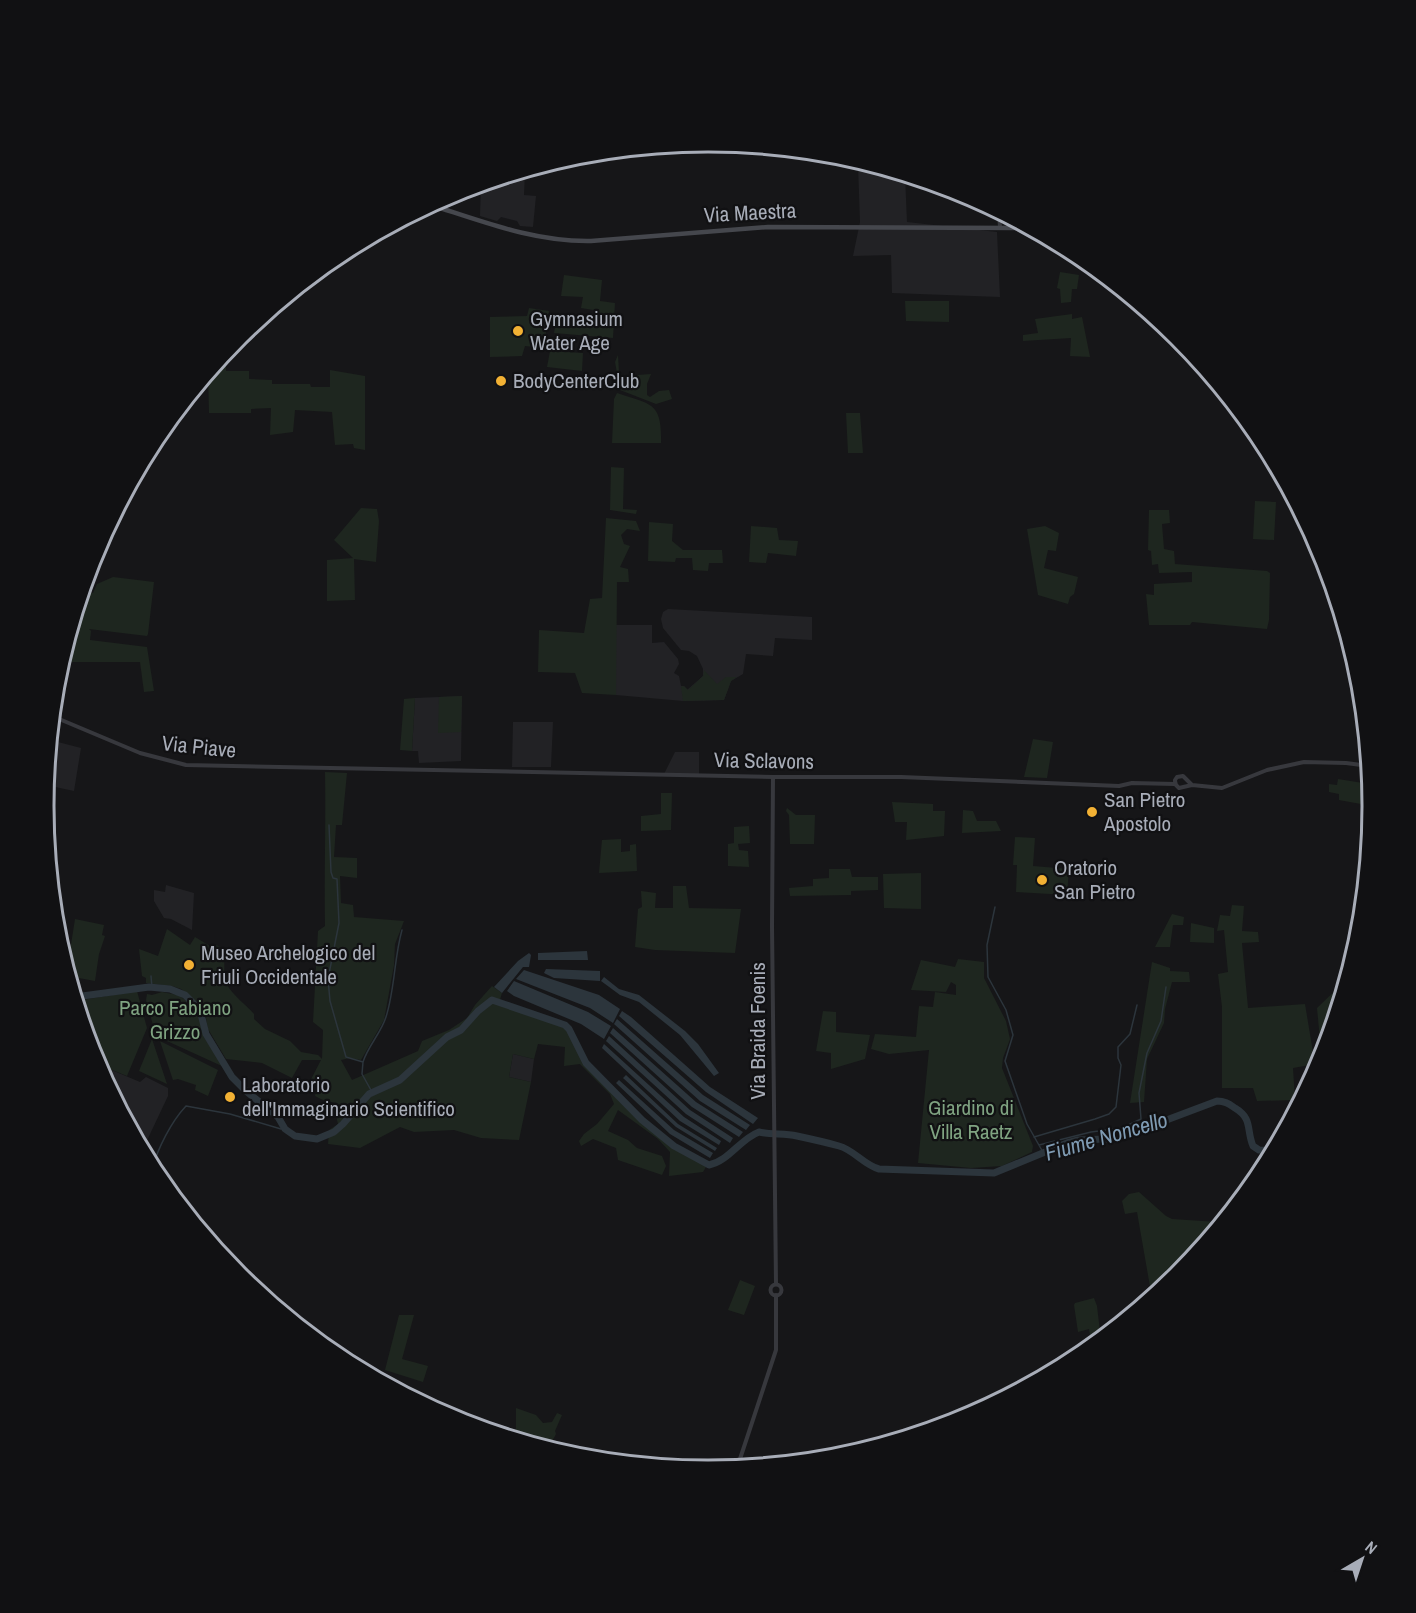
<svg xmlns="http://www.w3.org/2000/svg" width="1416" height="1613" font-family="'Archivo Narrow',sans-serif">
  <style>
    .built { fill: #222225 }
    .green { fill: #1e261f }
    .water { fill: #2c353c }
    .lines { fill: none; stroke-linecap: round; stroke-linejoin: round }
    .stream { stroke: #2c353c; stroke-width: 1.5 }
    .river { stroke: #2c353c; stroke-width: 7 }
    .tertiary { stroke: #37383d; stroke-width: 4 }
    .secondary { stroke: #45474d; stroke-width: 4.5 }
    .poi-dot { fill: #f2b134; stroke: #111113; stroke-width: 2 }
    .labels { text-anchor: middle; stroke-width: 4.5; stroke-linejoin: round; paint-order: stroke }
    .street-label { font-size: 21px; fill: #a8adb8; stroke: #111113 }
    .poi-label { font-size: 21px; fill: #a8adb8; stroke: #111113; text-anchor: start }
    .park-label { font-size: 21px; fill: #7fa381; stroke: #111113 }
    .water-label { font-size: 22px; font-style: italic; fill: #7f9bb3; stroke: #111113 }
    .rim { fill: none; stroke: #a8adb8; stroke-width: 3 }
  </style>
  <rect width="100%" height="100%" fill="#161618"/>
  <path class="built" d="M858 165H870L905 175 907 222 997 232 1000 297 892 293 891 255 853 256 860 222Z
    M525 171 524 195 536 196 533 227 520 226 517 221 501 217 497 221 480 216 481 184Z
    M668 609 812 617V640L775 638 773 656 746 654 743 674 731 681 724 700 683 701 616 695V625H652V643L664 642 678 659 679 664 674 673 679 676 681 686H684L687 690 703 676V669L697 656 689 651 681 650 663 628 661 619 663 612Z
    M462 696 461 761 419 763 418 751H412L415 698Z
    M513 722H553L551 767H512Z
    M58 742 81 748 74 791 46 785 48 764 53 766Z
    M675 752H699V775L664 774Z
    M166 885 194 893 192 930 171 919 164 918 154 901V890L165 892Z
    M513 1054 534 1059 531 1082 509 1077Z
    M95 1063 140 1082 146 1077 168 1088V1096L142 1151Z"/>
  <path class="green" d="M1060 272 1079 275 1077 289H1072L1071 302 1061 303 1060 289 1057 288Z
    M564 275 602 280 600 301 615 303 613 338 554 333 556 321 598 324 599 311 581 308 583 297 561 296Z
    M905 301H949V322L906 321Z
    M529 308 549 311 544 348 525 346 522 356 490 357V317L527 316Z
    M1072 314V319L1082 317 1090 357 1070 356 1071 338 1023 341V335L1038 333 1035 319Z
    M550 351 583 353 582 371 547 367Z
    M618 355 619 372 623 376 651 374 647 384V395L650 397 659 391 669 390 672 399 656 404 620 390 615 362Z
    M226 360V371H249V379L272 380V384H310L311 387H330V370L365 376V450L354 448 353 444 335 445 332 412 295 410 293 432 270 435 271 408 251 409V413H209L208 373 218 362Z
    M617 393C652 405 662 402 661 443H612L614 399Z
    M846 413H860L863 453H848Z
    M611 467 624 468 623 509 637 510 636 514 610 510Z
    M1255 501 1276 502 1274 540 1253 539Z
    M361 508 377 509 379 521 376 562 354 559 355 600 327 601V560L353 558 334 540Z
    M1149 510H1169L1170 523 1162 524 1164 549 1174 551 1175 564 1267 571 1270 573 1269 620 1267 629 1192 622 1190 625H1149L1146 594 1154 595V584L1192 582V572L1159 573 1158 564 1152 565 1151 551 1148 550Z
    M606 518 636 521 640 531 627 529 621 535 624 544 630 546 620 567 628 569 629 582H617L616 695 582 693 575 673 538 672 539 630 584 633 590 599 602 598Z
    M649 522 673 524 672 541 683 550H722L723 563H709L708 571 693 570 692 558H676L675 562 648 561Z
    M751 526 777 528 779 540 798 541 796 556 768 553 766 563 749 562Z
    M1045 526 1059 533 1056 551 1048 550 1044 568 1078 577 1074 594 1070 597 1068 604 1038 595 1027 529Z
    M113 577 154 582 148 634 147 636 89 629 91 631 90 640 147 647 154 691 144 692 140 662H61L82 593H93L97 584Z
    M704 670 717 684 726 677H737L731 681 724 700 683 701 681 687 684 686 688 690 703 676Z
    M462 696 461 732 438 733 439 697Z
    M415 698 412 751 400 750 404 699Z
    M1033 739 1053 742 1047 778 1024 777Z
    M325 772 347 773 342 825H336L334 857 357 858V878L340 876 341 903 353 905 354 917 404 921 395 944 394 965 384 1020 361 1060 350 1058 341 1060 352 1080 418 1051 422 1041 449 1030 467 1018 475 1005 492 986 502 993 499 1003 516 1007 565 1025 569 1029 584 1060 591 1070C629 1102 658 1142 704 1164L706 1167 703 1172 669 1176 670 1152 658 1139 618 1110 608 1131 628 1140 637 1148 662 1156 666 1166 662 1175 618 1160 616 1148 593 1139 581 1146 579 1141 584 1134 597 1124 614 1104 610 1094 580 1064 564 1066 565 1047 538 1044 534 1059 513 1054 509 1077 531 1082 519 1140 481 1138 454 1130 414 1132 400 1127 360 1148 328 1144 329 1130 338 1124 336 1116 337 1103C329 1102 322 1100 315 1096L316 1093 307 1087 321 1060H302L292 1078 262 1063 226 1059 208 1029 205 1013 189 995 181 989 172 986 146 983V978L142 976 139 949 158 956 167 929 190 945 195 937 210 946 211 944C232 945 220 971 227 985 233 995 246 1005 254 1014V1019L265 1029 290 1041 301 1052 318 1055 322 1059 323 1030 313 1022 318 931 325 926C324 874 326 823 325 772Z
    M1338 779 1363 783 1361 804 1339 800V794L1329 792V784L1337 785Z
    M661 793H672L671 830 641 831V816L661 814Z
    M892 802 933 804V811H945L944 836 906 840 907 822H895Z
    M787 808 796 815H815L814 844H790L789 815 786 811Z
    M963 810 973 811 977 821H996L1001 831 962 833Z
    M749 826 750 843 738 844 739 850 748 851 749 867 728 866V844L734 843V827Z
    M1015 837 1035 838 1033 866 1069 869 1067 895 1016 892 1017 865H1013Z
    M621 839V852L630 851V845L636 844 637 871 599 873 602 840Z
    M829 869H850L852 877H878V890L851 891V895L790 896 789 888 813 886V879L829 878Z
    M921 873V909L884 908 883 874Z
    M673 886H686L689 908 741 909 735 953 655 950 635 947 638 909 642 907 641 891 656 893 655 908H673Z
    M1232 905 1244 906 1242 931 1258 932 1259 942 1242 943 1248 1008 1305 1004 1315 1064 1293 1068 1295 1100 1257 1101 1253 1088H1222V1007L1218 974 1228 972 1224 930 1217 931 1220 915 1230 916Z
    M1172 914 1184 917 1183 925H1173L1170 947H1155Z
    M75 919 104 925 102 935 105 936 99 954 95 981 68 976 67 970Z
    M1191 923 1214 928V943L1190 942Z
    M958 959 984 962V978L1006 1021 1010 1039 1003 1058 1002 1068 1033 1146 1032 1152 1002 1166 971 1168 918 1163 929 1050 889 1054 871 1049 875 1034 916 1037 919 1006 933 1007 935 992 956 995V985L951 982 946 992 911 990 921 960 955 967Z
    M1152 962 1170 968V971L1189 972 1190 982H1172L1165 1009 1164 1023 1147 1059 1144 1102 1130 1103Z
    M1346 980 1322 1061 1317 1008Z
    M137 991 147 1028 127 1076 95 1063 76 1001Z
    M162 992 178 995 193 1005 198 1011 204 1037 224 1067 156 1036 146 1000 147 994 152 995Z
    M823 1011 836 1012V1032L870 1035 865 1059 831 1069V1053L816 1051Z
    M152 1039 167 1084 139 1071Z
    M160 1041 218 1070 208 1096 195 1090 196 1085 178 1079 173 1080Z
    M1139 1192 1166 1216 1172 1219 1218 1222 1217 1228 1178 1277 1152 1298 1137 1212 1125 1214 1122 1201 1129 1194Z
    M740 1280 755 1286 744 1315 728 1310Z
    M1094 1298 1097 1306 1101 1340 1092 1347 1089 1329 1078 1332 1074 1305 1075 1303Z
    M399 1315H414L402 1359 428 1366 423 1382 385 1370Z
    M516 1408 536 1415 543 1423 552 1422 557 1413 562 1415 555 1431 556 1434 548 1449 516 1439Z"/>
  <path class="water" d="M587 951 588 960H538V953Z
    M529 953 531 955 529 967H523L502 993 494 987 518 961Z
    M546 969 600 971V981L554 978 544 973Z
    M524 970 599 995 620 1009 613 1023 590 1008 516 979Z
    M604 977 619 989 639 995 685 1031 698 1044 719 1073 714 1076 680 1035 639 1002 620 995 601 981Z
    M514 981 588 1012 611 1026 604 1039 581 1024 514 996 507 991Z
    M622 1011 631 1017 710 1087 758 1118 753 1124 706 1092 619 1016Z
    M617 1019 703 1095 750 1125 746 1130 700 1101 614 1024Z
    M613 1028 696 1102 743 1132 739 1137 692 1107 610 1033Z
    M609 1036 690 1110 733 1138 730 1143 686 1114 606 1041Z
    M604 1044 684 1117 721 1141 719 1145 680 1121 602 1048Z
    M626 1075 678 1124 717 1148 715 1151 676 1127 623 1078Z
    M619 1080 674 1130 713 1153 710 1158 670 1134 616 1083Z"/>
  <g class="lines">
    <path class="stream" d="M329 825 331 872 333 878 337 879 339 923 328 979 330 1001 346 1057 363 1062 362 1074 372 1092
      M995 907 987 945 988 977 1006 1010 1013 1035 1005 1061 1027 1124 1044 1154
      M151 976 152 988
      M363 1062C368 1046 381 1033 386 1017 395 989 394 958 402 930
      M1034 1137 1095 1119 1109 1114 1116 1107 1121 1065 1118 1058V1047L1130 1034 1137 1005
      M1039 1145 1091 1132 1122 1128 1141 1119 1139 1093 1147 1053 1161 1021 1166 987
      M152 1169C158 1148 171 1122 186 1106L230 1114 281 1129 284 1127"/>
    <path class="river" d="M75 997 149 987 170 989 185 995 200 1010 206 1034 232 1077 246 1091 278 1117 285 1129 295 1136 317 1139 334 1132 343 1124 369 1094 400 1080 447 1037 461 1030 478 1011 492 1000 565 1025 569 1029 586 1063 642 1120 674 1146 709 1165C729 1161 740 1139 759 1132 772 1135 784 1133 797 1136 811 1139 825 1142 839 1146 854 1150 864 1165 879 1169L994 1173 1067 1143 1078 1140 1106 1139 1124 1136 1217 1101C1225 1101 1229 1104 1235 1108 1253 1119 1246 1129 1253 1146L1259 1150 1274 1151"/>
    <path class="tertiary" d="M999 212 1000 227
      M52 716 140 753 186 765 773 777H901L1119 786 1132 783 1175 784
      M773 777 772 926 776 1284
      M1175 780 1177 777 1183 776 1192 785
      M1175 781 1176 785 1179 788 1192 785 1222 788 1267 770 1304 762 1346 763 1369 766
      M770.5 1290a5.5 5.5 0 1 1 11 0a5.5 5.5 0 1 1-11 0Z
      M737 1468 776 1350V1295"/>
    <path class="secondary" d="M431 205C484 222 535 242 591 241L768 227 1028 228"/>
  </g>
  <g class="poi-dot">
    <circle cx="518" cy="331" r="6"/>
    <circle cx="501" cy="381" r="6"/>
    <circle cx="1092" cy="812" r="6"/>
    <circle cx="1042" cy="880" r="6"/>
    <circle cx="189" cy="965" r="6"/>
    <circle cx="230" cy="1097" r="6"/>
  </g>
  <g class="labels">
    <g class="street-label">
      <text transform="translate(750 213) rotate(-3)" y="7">Via Maestra</text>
      <text transform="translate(199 747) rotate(6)" y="7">Via Piave</text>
      <text transform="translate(764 761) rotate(1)" y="7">Via Sclavons</text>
      <text transform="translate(758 1031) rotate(-90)" y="7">Via Braida Foenis</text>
    </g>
    <g class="poi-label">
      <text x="530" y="326">Gymnasium<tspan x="530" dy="24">Water Age</tspan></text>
      <text x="513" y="388">BodyCenterClub</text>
      <text x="1104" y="807">San Pietro<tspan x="1104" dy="24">Apostolo</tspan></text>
      <text x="1054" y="875">Oratorio<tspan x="1054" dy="24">San Pietro</tspan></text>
      <text x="201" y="960">Museo Archelogico del<tspan x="201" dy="24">Friuli Occidentale</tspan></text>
      <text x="242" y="1092">Laboratorio<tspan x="242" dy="24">dell'Immaginario Scientifico</tspan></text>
    </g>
    <g class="park-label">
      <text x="175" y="1015">Parco Fabiano<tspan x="175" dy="24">Grizzo</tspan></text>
      <text x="971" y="1115">Giardino di<tspan x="971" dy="24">Villa Raetz</tspan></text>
    </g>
    <g class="water-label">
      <text transform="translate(1106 1136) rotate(-16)" y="8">Fiume Noncello</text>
    </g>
  </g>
  <path d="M0 0H1416V1613H0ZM54 806a654 654 0 1 1 1308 0a654 654 0 1 1-1308 0Z" fill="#111113" fill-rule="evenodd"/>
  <path class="rim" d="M54 806a654 654 0 1 1 1308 0a654 654 0 1 1-1308 0Z"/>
  <g transform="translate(1362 1559) rotate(39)" stroke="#111113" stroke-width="4.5" paint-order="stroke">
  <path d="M0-4.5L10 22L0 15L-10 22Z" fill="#a8adb8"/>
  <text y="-9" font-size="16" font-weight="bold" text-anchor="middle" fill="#a8adb8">N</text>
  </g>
</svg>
